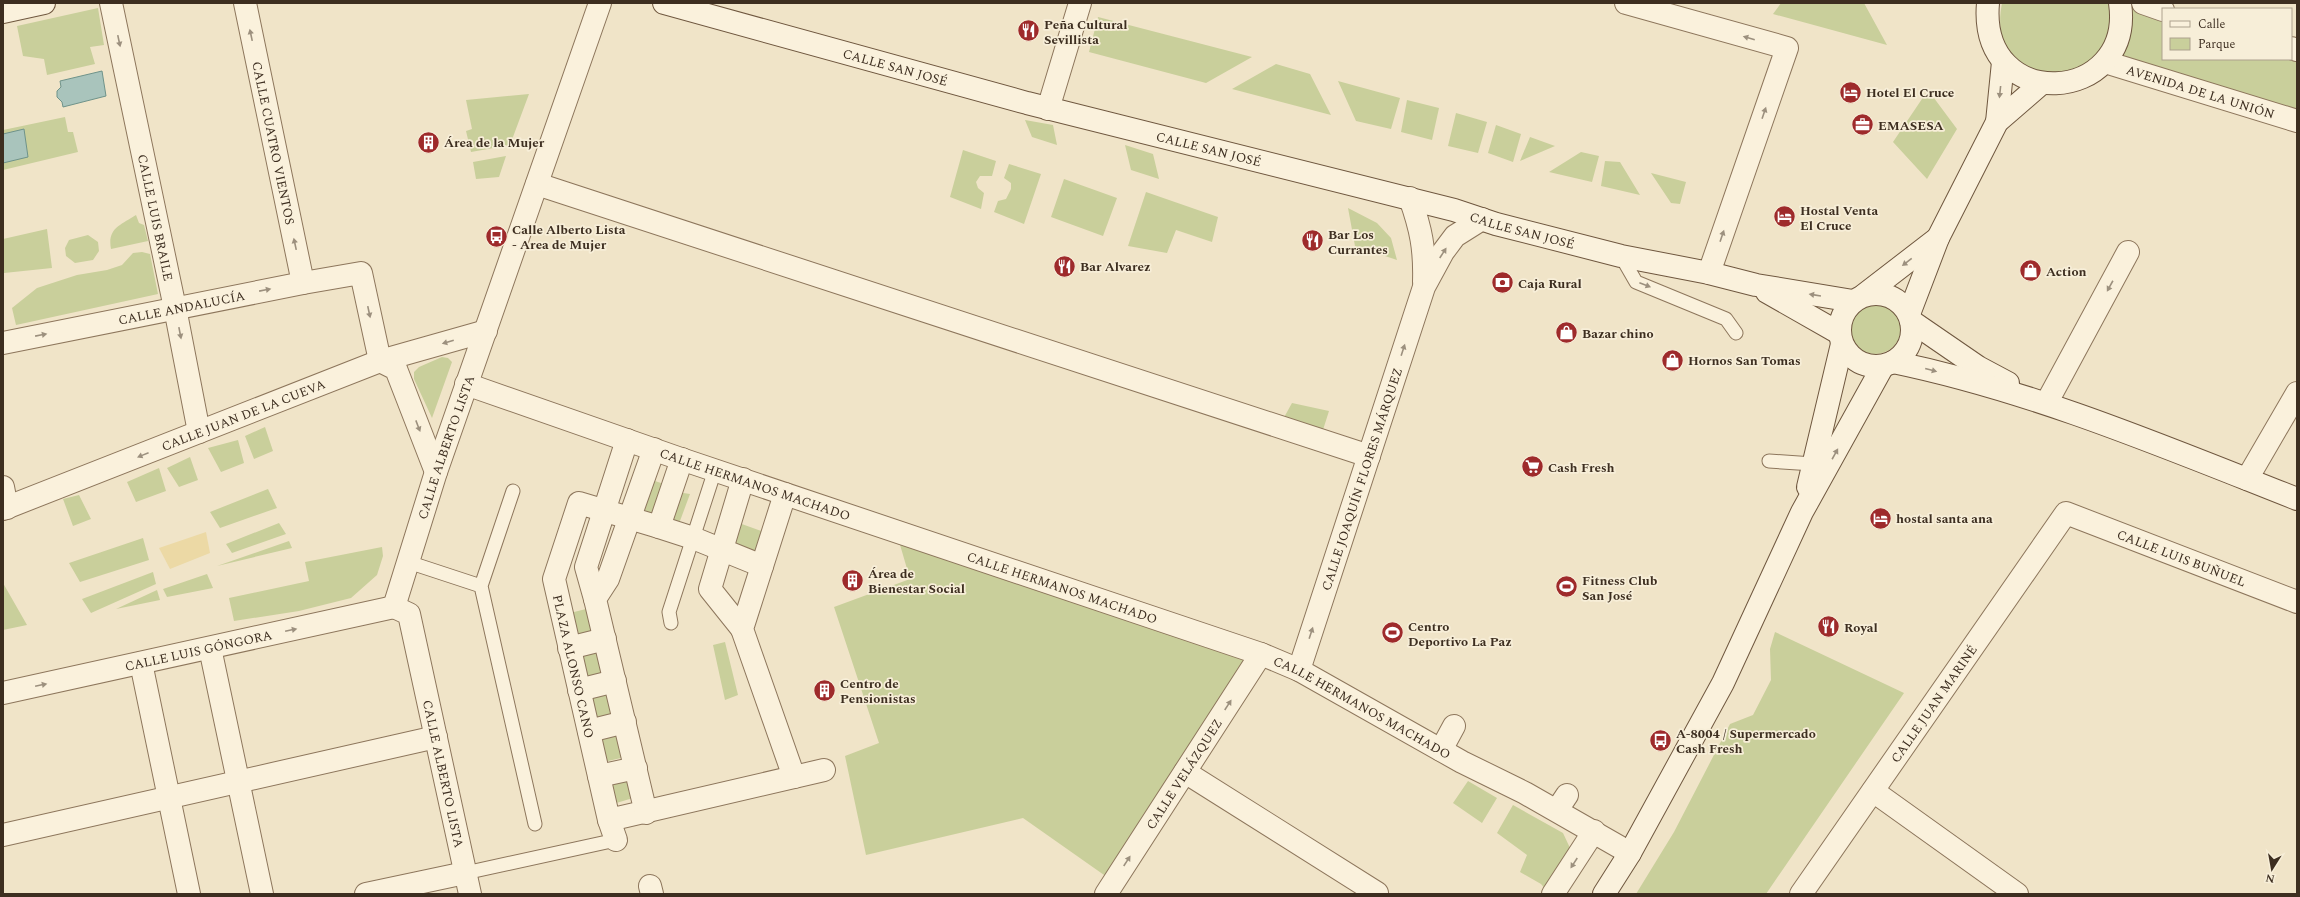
<svg xmlns="http://www.w3.org/2000/svg" width="2300" height="897" font-family="Spectral,serif">
  <style>
    .green { fill: #c9cf9b }
    .sand { fill: #ecd9a5 }
    .water { fill: #a9c4bc; stroke: #6f938a }
    .lines { fill: none; stroke-linecap: round; stroke-linejoin: round }
    .lane-casing { stroke: #8d765c; stroke-width: 15 }
    .street-casing { stroke: #8d765c; stroke-width: 24 }
    .secondary-casing { stroke: #6f573f; stroke-width: 24 }
    .lane { stroke: #faf1dc; stroke-width: 13 }
    .street { stroke: #faf1dc; stroke-width: 22 }
    .secondary { stroke: #faf1dc; stroke-width: 22 }
    .oneway { fill: #9c907e }
    .labels { text-anchor: middle; stroke-width: 3.5; stroke-linejoin: round; paint-order: stroke }
    .poi-label { font-size: 13px; font-weight: bold; fill: #3d2e20; stroke: #f7eed8; text-anchor: start }
    .street-label { font-size: 13px; fill: #3d2e20; stroke: #f7eed8 }
  </style>
  <rect width="100%" height="100%" fill="#f0e4c8"/>
  <path class="green" d="M1781 3H1864L1887 45 1773 14Z
    M2002 3H2109C2112 14 2111 25 2108 36 2091 83 2019 86 2002 36 1999 25 2000 14 2002 3Z
    M2120 3H2143L2163 10V59H2291L2297 50V121L2105 62Z
    M98 8 104 45 90 47 95 64 47 75 44 59 23 56 17 26Z
    M1098 17 1252 57 1206 83 1089 52Z
    M1276 64 1310 74 1331 115 1232 89Z
    M1338 81 1400 98 1391 129 1356 121Z
    M1928 90 1957 129 1927 179 1893 142Z
    M529 94 510 145 471 152 466 131 472 129 466 100Z
    M1407 100 1439 108 1432 140 1401 132Z
    M1456 113 1487 122 1478 153 1448 146Z
    M65 117 68 132H73L78 152 3 170V130Z
    M1025 120 1053 125 1057 145 1032 137Z
    M1496 125 1521 134 1513 162 1488 153Z
    M1530 137 1555 146 1520 161Z
    M1125 145 1153 154 1159 179 1131 170Z
    M963 150 996 161 992 176H980L976 182 978 188 984 193 981 209 950 197Z
    M1581 152 1599 156 1592 182 1549 172Z
    M506 156 499 177 476 179 473 162Z
    M1605 161 1620 162 1640 195 1601 186Z
    M1009 164 1041 174 1024 224 994 212 998 201 1006 199 1011 189V183L1004 178Z
    M1651 173 1686 182 1680 204 1671 203Z
    M1064 179 1117 198 1103 236 1051 217Z
    M1146 192 1218 217 1212 242 1176 230 1167 253 1128 246Z
    M1348 208 1377 223 1391 238 1397 260 1355 246Z
    M136 215 139 223 144 225 148 241 111 249C107 228 121 225 136 215Z
    M47 229 52 268 4 273 3 239Z
    M88 235 98 242 99 251 93 260 75 263 66 256 65 248 69 240Z
    M142 252 150 254 158 294 16 325 12 308 37 288 77 275 107 270 122 265 133 253Z
    M1849 328a26 26 0 1 1 52 0a26 26 0 1 1-52 0Z
    M442 357 448 358 452 362 432 418 414 379V372L419 367Z
    M1292 403 1329 411 1322 433 1282 421Z
    M265 427 273 451 254 459 245 436Z
    M238 440 244 463 221 472 208 448Z
    M190 457 198 480 179 487 167 468Z
    M159 468 166 491 136 502 127 482Z
    M649 479 664 484 651 519 636 516Z
    M268 489 277 508 220 528 210 512Z
    M677 492 690 494 677 529 665 526Z
    M79 495 91 519 73 526 63 499Z
    M279 523 286 534 232 553 226 544Z
    M739 523 764 532 757 554 731 548Z
    M896 531 1261 654 1114 882 1023 818 866 855 845 756 879 743 834 607 910 579Z
    M143 538 149 560 80 582 69 563Z
    M289 541 292 548 217 566Z
    M382 547 383 556 377 575 351 598 299 611 234 621 229 598 309 581 305 562Z
    M153 572 156 584 91 613 82 599Z
    M207 574 213 588 167 597 163 589Z
    M3 583 27 625 3 630Z
    M157 590 160 600 116 609Z
    M590 608 596 630 576 635 570 613Z
    M1775 632 1904 693 1766 894H1636L1674 832 1730 724 1753 715 1771 680 1770 649Z
    M725 642 738 695 725 700 713 645Z
    M599 650 604 674 586 677 579 654Z
    M610 691 613 715 594 720 589 696Z
    M618 734 625 757 604 762 599 738Z
    M629 776 633 798 613 804 608 781Z
    M1468 781 1497 798 1482 823 1453 803Z
    M1513 805 1563 833 1570 848 1547 891 1541 884 1520 872 1527 855 1497 833Z"/>
  <path class="sand" d="M206 532 210 553 170 569 159 548Z"/>
  <path class="water" d="M102 71 106 96 63 107 62 102 57 97V91L61 87 60 81Z
    M24 129 28 157 3 163V134Z"/>
  <g class="lines">
    <defs>
      <path id="lane" d="M1621 256 1636 282 1726 319 1736 333
        M1769 461 1813 464
        M513 491 481 586 535 824
        M408 562 481 586
        M671 623 669 612 715 470
        M465 873 616 840"/>
      <g id="street">
        <path id="s1" d="M111 3 175 308 199 432"/>
        <path id="s2" d="M245 3 303 283"/>
        <path d="M1626 3 1787 48 1709 273"/>
        <path d="M2143 3 2163 10"/>
        <path d="M2291 48 2297 50"/>
        <path id="s3" d="M2105 62 2297 121"/>
        <path d="M1048 109 1080 3"/>
        <path d="M537 184 1369 456"/>
        <path d="M1410 198C1421 229 1425 249 1424 282"/>
        <path id="s4" d="M3 343 303 283 361 273 380 361 396 369 436 472"/>
        <path id="s5" d="M466 384 678 458 1261 654 1299 670 1462 762 1525 793 1630 853"/>
        <path d="M2047 402 2128 252"/>
        <path d="M682 459 659 527 693 538 762 566"/>
        <path d="M2247 479 2297 393"/>
        <path d="M3 487 7 508"/>
        <path d="M785 494 742 629 794 777"/>
        <path id="s6" d="M3 509 380 361 486 331"/>
        <path id="s7" d="M659 527 579 503 554 579 609 820 824 770"/>
        <path d="M595 599 586 567 627 440"/>
        <path id="s8" d="M394 607 436 472 600 3"/>
        <path id="s9" d="M394 607 409 614 470 894"/>
        <path d="M742 629 710 589 743 479"/>
        <path d="M210 648 262 894"/>
        <path d="M569 648 605 639"/>
        <path d="M141 663 189 894"/>
        <path id="s10" d="M1299 670 1424 287 1443 252 1455 236 1482 219"/>
        <path d="M579 690 615 681"/>
        <path id="s11" d="M3 693 394 607"/>
        <path d="M589 731 625 722"/>
        <path d="M1441 750 1454 726"/>
        <path d="M1185 772 1377 893"/>
        <path d="M599 776 636 768"/>
        <path d="M1873 791 2017 894"/>
        <path d="M1557 810 1567 795"/>
        <path d="M646 813 595 599 608 579 654 449"/>
        <path d="M609 820 616 840"/>
        <path d="M3 835 436 737"/>
        <path d="M650 886 652 894"/>
        <path d="M366 894 465 873"/>
        <path id="s12" d="M1106 894 1261 654"/>
        <path d="M1553 894 1594 831"/>
        <path id="s13" d="M1801 894 2066 513 2297 602"/>
      </g>
      <g id="secondary">
        <path id="s14" d="M664 3 1027 103 1454 210 1496 224 1621 256 1709 273 1756 285 1853 301"/>
        <path d="M1988 3C1978 115 2135 105 2120 3"/>
        <path d="M3 12 44 3"/>
        <path d="M1997 122 2003 62"/>
        <path d="M1767 292 1839 333"/>
        <circle cx="1876" cy="330" r="36"/>
        <path d="M1864 295 1938 238"/>
        <path d="M1909 314 1938 238 1997 122 2042 83"/>
        <path d="M1911 321 1978 367 2008 383"/>
        <path d="M1893 362C2033 391 2165 447 2297 499"/>
        <path d="M1808 487 1842 344"/>
        <path d="M1604 894 1630 853 1723 683 1802 512 1883 366"/>
      </g>
    </defs>
    <use href="#lane" class="lane-casing"/>
    <use href="#street" class="street-casing"/>
    <use href="#secondary" class="secondary-casing"/>
    <use href="#lane" class="lane"/>
    <use href="#street" class="street"/>
    <use href="#secondary" class="secondary"/>
  </g>
  <defs><path id="oneway-solid" d="M-6-.8H1V-3.2L6.5 0L1 3.2V.8H-6Z"/></defs>
  <g class="oneway">
    <use href="#oneway-solid" transform="translate(251 35) rotate(-102)"/>
    <use href="#oneway-solid" transform="translate(1749 38) rotate(-164)"/>
    <use href="#oneway-solid" transform="translate(119 41) rotate(78)"/>
    <use href="#oneway-solid" transform="translate(2000 92) rotate(96)"/>
    <use href="#oneway-solid" transform="translate(1764 113) rotate(-71)"/>
    <use href="#oneway-solid" transform="translate(1722 236) rotate(-71)"/>
    <use href="#oneway-solid" transform="translate(295 244) rotate(-102)"/>
    <use href="#oneway-solid" transform="translate(1443 253) rotate(-57)"/>
    <use href="#oneway-solid" transform="translate(1907 262) rotate(142)"/>
    <use href="#oneway-solid" transform="translate(1645 285) rotate(21)"/>
    <use href="#oneway-solid" transform="translate(2110 286) rotate(119)"/>
    <use href="#oneway-solid" transform="translate(265 290) rotate(-11)"/>
    <use href="#oneway-solid" transform="translate(1815 295) rotate(-171)"/>
    <use href="#oneway-solid" transform="translate(369 312) rotate(78)"/>
    <use href="#oneway-solid" transform="translate(180 333) rotate(79)"/>
    <use href="#oneway-solid" transform="translate(41 335) rotate(-11)"/>
    <use href="#oneway-solid" transform="translate(448 342) rotate(164)"/>
    <use href="#oneway-solid" transform="translate(1403 350) rotate(-72)"/>
    <use href="#oneway-solid" transform="translate(1931 370) rotate(15)"/>
    <use href="#oneway-solid" transform="translate(418 426) rotate(69)"/>
    <use href="#oneway-solid" transform="translate(1835 454) rotate(-61)"/>
    <use href="#oneway-solid" transform="translate(143 455) rotate(158)"/>
    <use href="#oneway-solid" transform="translate(291 630) rotate(-12)"/>
    <use href="#oneway-solid" transform="translate(1311 633) rotate(-72)"/>
    <use href="#oneway-solid" transform="translate(41 685) rotate(-12)"/>
    <use href="#oneway-solid" transform="translate(1228 705) rotate(-57)"/>
    <use href="#oneway-solid" transform="translate(1127 861) rotate(-57)"/>
    <use href="#oneway-solid" transform="translate(1574 863) rotate(123)"/>
  </g>
  <defs>
    <symbol id="restaurant-disc" viewBox="-11 -11 22 22"><circle r="9.5" fill="#9e2a2b" stroke="#f7eed8"/><path d="M-5-6h1v4h1v-4h1v4h1v-4h1v5L-1.5 .5V6h-2V.5L-5-1ZM5-6V6H3V1.5H1.5Q1.5-4 5-6Z" fill="#fff"/></symbol>
    <symbol id="hotel-disc" viewBox="-11 -11 22 22"><circle r="9.5" fill="#9e2a2b" stroke="#f7eed8"/><path d="M-6-4.5h1.5V1H6V5H4.5V3h-9V5H-6ZM-4 0a1.8 1.8 0 1 1 3.6 0ZM.5 0V-2.5h3Q6-2.5 6 0Z" fill="#fff"/></symbol>
    <symbol id="office-disc" viewBox="-11 -11 22 22"><circle r="9.5" fill="#9e2a2b" stroke="#f7eed8"/><path d="M-6-3h4V-5.5h4V-3h4V5H-6ZM-1-4.5V-3h2v-1.5ZM-6 0V1H6V0Z" fill="#fff"/></symbol>
    <symbol id="building-disc" viewBox="-11 -11 22 22"><circle r="9.5" fill="#9e2a2b" stroke="#f7eed8"/><path d="M-4-6H4V6H1V3H-1V6H-4ZM-2.5-4.3h1.7v1.8h-1.7ZM.8-4.3h1.7v1.8H.8ZM-2.5-1h1.7V.8h-1.7ZM.8-1h1.7V.8H.8Z" fill="#fff"/></symbol>
    <symbol id="bus-disc" viewBox="-11 -11 22 22"><circle r="9.5" fill="#9e2a2b" stroke="#f7eed8"/><path d="M-5-6H5V4H4V6H2V4H-2V6H-4V4H-5ZM-3.5-4V0h7V-4ZM-3.5 1.2v1.5H-2V1.2ZM2 1.2v1.5H3.5V1.2Z" fill="#fff"/></symbol>
    <symbol id="shop-disc" viewBox="-11 -11 22 22"><circle r="9.5" fill="#9e2a2b" stroke="#f7eed8"/><path d="M-5-2.5h2.3a2.7 3.5 0 0 1 5.4 0H5L5.5 6h-11ZM-1.5-2.5h3a1.5 2.3 0 0 0-3 0Z" fill="#fff"/></symbol>
    <symbol id="bank-disc" viewBox="-11 -11 22 22"><circle r="9.5" fill="#9e2a2b" stroke="#f7eed8"/><path d="M-6-4H6V4H-6ZM0-2.3a2.3 2.3 0 1 0 0 4.6a2.3 2.3 0 1 0 0-4.6Z" fill="#fff"/></symbol>
    <symbol id="supermarket-disc" viewBox="-11 -11 22 22"><circle r="9.5" fill="#9e2a2b" stroke="#f7eed8"/><path d="M-6-5.5h2.5l.6 2H6L4.5 2H-2.5L-4.4-4H-6ZM-1.5 3.2a1.3 1.3 0 1 0 .1 0ZM3 3.2a1.3 1.3 0 1 0 .1 0Z" fill="#fff"/></symbol>
    <symbol id="stadium-disc" viewBox="-11 -11 22 22"><circle r="9.5" fill="#9e2a2b" stroke="#f7eed8"/><path d="M0-5a6.5 5 0 1 0 0 10a6.5 5 0 1 0 0-10ZM-3.5-1.8h7v3.6h-7Z" fill="#fff"/></symbol>
  </defs>
  <g fill-rule="evenodd">
    <use href="#restaurant-disc" x="1016" y="18" width="25" height="25"/>
    <use href="#hotel-disc" x="1838" y="80" width="25" height="25"/>
    <use href="#office-disc" x="1850" y="112" width="25" height="25"/>
    <use href="#building-disc" x="416" y="130" width="25" height="25"/>
    <use href="#hotel-disc" x="1772" y="204" width="25" height="25"/>
    <use href="#bus-disc" x="484" y="224" width="25" height="25"/>
    <use href="#restaurant-disc" x="1300" y="228" width="25" height="25"/>
    <use href="#restaurant-disc" x="1052" y="254" width="25" height="25"/>
    <use href="#shop-disc" x="2018" y="258" width="25" height="25"/>
    <use href="#bank-disc" x="1490" y="270" width="25" height="25"/>
    <use href="#shop-disc" x="1554" y="320" width="25" height="25"/>
    <use href="#shop-disc" x="1660" y="348" width="25" height="25"/>
    <use href="#supermarket-disc" x="1520" y="454" width="25" height="25"/>
    <use href="#hotel-disc" x="1868" y="506" width="25" height="25"/>
    <use href="#building-disc" x="840" y="568" width="25" height="25"/>
    <use href="#stadium-disc" x="1554" y="574" width="25" height="25"/>
    <use href="#restaurant-disc" x="1816" y="614" width="25" height="25"/>
    <use href="#stadium-disc" x="1380" y="620" width="25" height="25"/>
    <use href="#building-disc" x="812" y="678" width="25" height="25"/>
    <use href="#bus-disc" x="1648" y="728" width="25" height="25"/>
  </g>
  <g class="labels">
    <g class="poi-label">
      <text x="1044" y="29">Peña Cultural<tspan x="1044" dy="15">Sevillista</tspan></text>
      <text x="1866" y="97">Hotel El Cruce</text>
      <text x="1878" y="130">EMASESA</text>
      <text x="444" y="147">Área de la Mujer</text>
      <text x="1800" y="215">Hostal Venta<tspan x="1800" dy="15">El Cruce</tspan></text>
      <text x="512" y="234">Calle Alberto Lista<tspan x="512" dy="15">- Area de Mujer</tspan></text>
      <text x="1328" y="239">Bar Los<tspan x="1328" dy="15">Currantes</tspan></text>
      <text x="1080" y="271">Bar Alvarez</text>
      <text x="2046" y="276">Action</text>
      <text x="1518" y="288">Caja Rural</text>
      <text x="1582" y="338">Bazar chino</text>
      <text x="1688" y="365">Hornos San Tomas</text>
      <text x="1548" y="472">Cash Fresh</text>
      <text x="1896" y="523">hostal santa ana</text>
      <text x="868" y="578">Área de<tspan x="868" dy="15">Bienestar Social</tspan></text>
      <text x="1582" y="585">Fitness Club<tspan x="1582" dy="15">San José</tspan></text>
      <text x="1408" y="631">Centro<tspan x="1408" dy="15">Deportivo La Paz</tspan></text>
      <text x="1844" y="632">Royal</text>
      <text x="840" y="688">Centro de<tspan x="840" dy="15">Pensionistas</tspan></text>
      <text x="1676" y="738">A-8004 / Supermercado<tspan x="1676" dy="15">Cash Fresh</tspan></text>
    </g>
    <g class="street-label">
      <text dy="5" stroke="none"><textPath href="#s14" startOffset="240">CALLE SAN JOSÉ</textPath></text>
      <text dy="5" stroke="none"><textPath href="#s3" startOffset="100">AVENIDA DE LA UNIÓN</textPath></text>
      <text dy="5" stroke="none"><textPath href="#s2" startOffset="143">CALLE CUATRO VIENTOS</textPath></text>
      <text dy="5" stroke="none"><textPath href="#s14" startOffset="564">CALLE SAN JOSÉ</textPath></text>
      <text dy="5" stroke="none"><textPath href="#s1" startOffset="219">CALLE LUIS BRAILE</textPath></text>
      <text dy="5" stroke="none"><textPath href="#s14" startOffset="888">CALLE SAN JOSÉ</textPath></text>
      <text dy="5" stroke="none"><textPath href="#s4" startOffset="182">CALLE ANDALUCÍA</textPath></text>
      <text dy="5" stroke="none"><textPath href="#s6" startOffset="258">CALLE JUAN DE LA CUEVA</textPath></text>
      <text dy="5" stroke="none"><textPath href="#s8" startOffset="168">CALLE ALBERTO LISTA</textPath></text>
      <text dy="5" stroke="none"><textPath href="#s10" startOffset="201">CALLE JOAQUÍN FLORES MÁRQUEZ</textPath></text>
      <text dy="5" stroke="none"><textPath href="#s5" startOffset="306">CALLE HERMANOS MACHADO</textPath></text>
      <text dy="5" stroke="none"><textPath href="#s13" startOffset="588">CALLE LUIS BUÑUEL</textPath></text>
      <text dy="5" stroke="none"><textPath href="#s5" startOffset="630">CALLE HERMANOS MACHADO</textPath></text>
      <text dy="5" stroke="none"><textPath href="#s11" startOffset="200">CALLE LUIS GÓNGORA</textPath></text>
      <text dy="5" stroke="none"><textPath href="#s7" startOffset="253">PLAZA ALONSO CANO</textPath></text>
      <text dy="5" stroke="none"><textPath href="#s13" startOffset="232">CALLE JUAN MARINÉ</textPath></text>
      <text dy="5" stroke="none"><textPath href="#s5" startOffset="954">CALLE HERMANOS MACHADO</textPath></text>
      <text dy="5" stroke="none"><textPath href="#s9" startOffset="180">CALLE ALBERTO LISTA</textPath></text>
      <text dy="5" stroke="none"><textPath href="#s12" startOffset="143">CALLE VELÁZQUEZ</textPath></text>
    </g>
  </g>
  <rect width="2300" height="897" fill="none" stroke="#3d2e20" stroke-width="8"/>
  <rect x="2162" y="8" width="130" height="52" fill="#f7eed8" stroke="#ada18e"/>
  <rect x="2170" y="21" width="20" height="6" fill="#faf1dc" stroke="#ada18e"/>
  <text x="2198" y="28" font-size="12" fill="#3d2e20">Calle</text>
  <rect x="2170" y="38" width="20" height="12" fill="#c9cf9b" stroke="#ada18e"/>
  <text x="2198" y="48" font-size="12" fill="#3d2e20">Parque</text>
  <g transform="translate(2272 869) rotate(191)" stroke="#f7eed8" stroke-width="3" paint-order="stroke">
  <path d="M0-3L7 15L0 10L-7 15Z" fill="#3d2e20"/>
  <text y="-6" font-size="11" font-weight="bold" text-anchor="middle" fill="#3d2e20">N</text>
  </g>
</svg>
